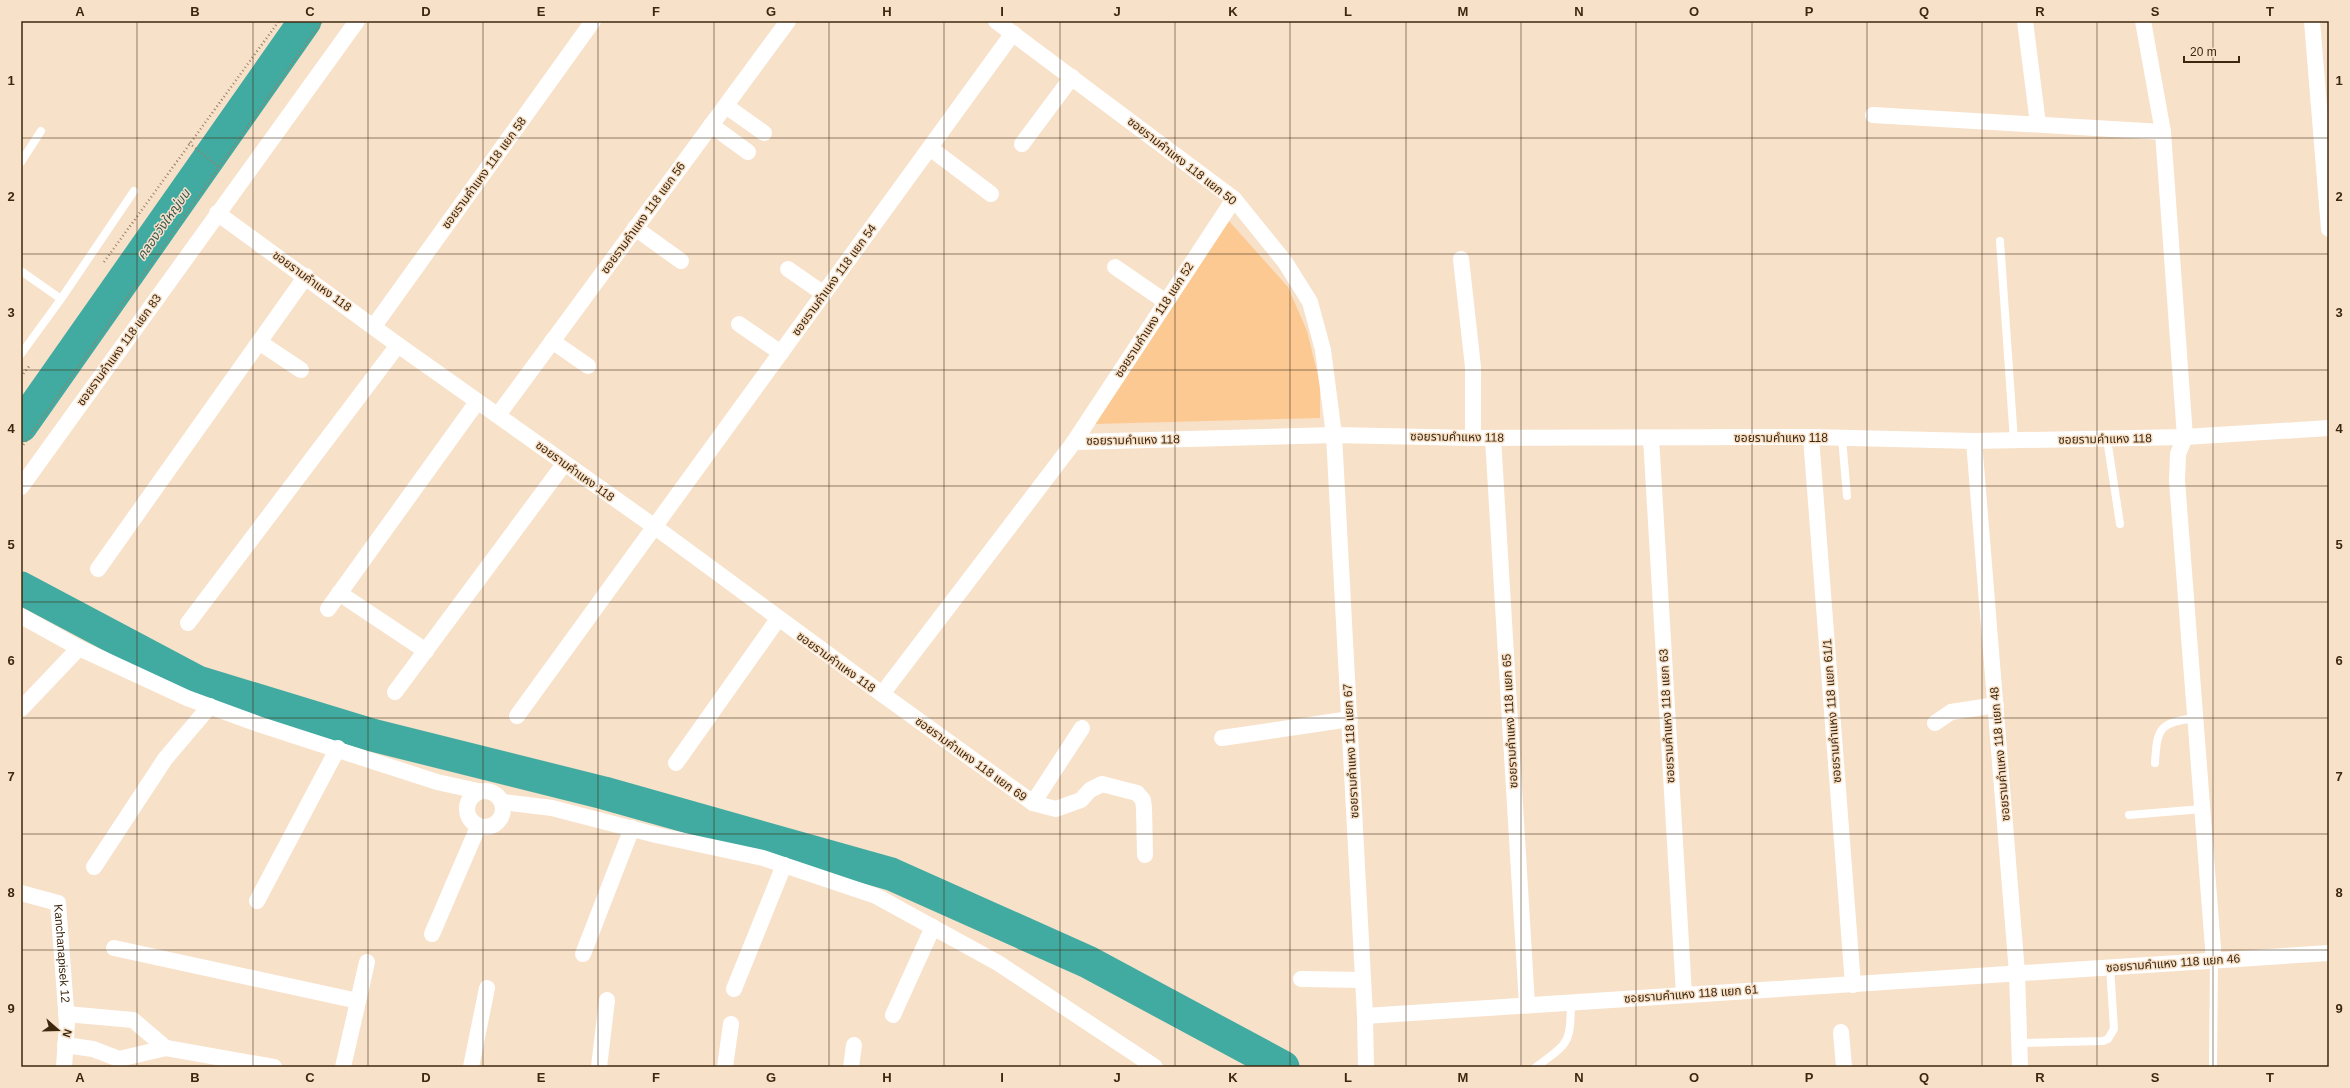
<svg xmlns="http://www.w3.org/2000/svg" width="2350" height="1088" font-family="Arial,'Noto Sans Thai',sans-serif">
  <style>
    .green { fill: #fdc993 }
    .lines { fill: none; stroke-linecap: round; stroke-linejoin: round }
    .river { stroke: #41aba2; stroke-width: 33 }
    .path { stroke: #978068; stroke-width: 2.5; stroke-dasharray: 1 3; stroke-linecap: butt }
    .lane { stroke: #fff; stroke-width: 8 }
    .street { stroke: #fff; stroke-width: 16 }
    .grid { fill: none; stroke: #3d270e; stroke-width: 1; stroke-opacity: 0.55 }
    .labels { text-anchor: middle; stroke-width: 3; stroke-linejoin: round; paint-order: stroke }
    .street-label { font-size: 12px; fill: #3d270e; stroke: #f8e1c9 }
    .water-label { font-size: 13px; font-style: italic; fill: #375854; stroke: #f8e1c9 }
    .neatline { fill: none; stroke: #3d270e; stroke-width: 1.5 }
    .grid-label { font-size: 13px; text-anchor: middle; font-weight: bold; fill: #3d270e }
  </style>
  <rect width="100%" height="100%" fill="#f8e1c9"/>
  <path class="green" d="M1229 221 1288 287 1307 331 1320 384V418L1095 424Z"/>
  <g class="lines">
    <path class="river" d="M21 426 305 21
      M21 588 198 682 372 735 604 793 891 874 1088 962 1283 1067"/>
    <path class="path" d="M189 143 219 167
      M104 262 279 21
      M21 377 30 365
      M21 448 322 21"/>
    <path class="lane" d="M21 162 41 131
      M2000 241 2014 441
      M21 271 61 299
      M21 354 61 299 134 191
      M1842 438 1847 496
      M2107 439 2120 524
      M2155 763C2157 728 2159 723 2195 718
      M2129 815 2202 809
      M2020 1043 2103 1041 2108 1039 2114 1029 2110 967
      M1536 1067C1570 1042 1570 1044 1571 1002
      M2213 1067 2214 961"/>
    <g class="street">
      <path d="M996 21 1234 199 1285 262 1310 302 1323 350 1334 435 1365 1016 1366 1067"/>
      <path d="M2025 21 2038 124"/>
      <path d="M2143 21 2163 132 2185 437 2178 454 2177 481 2214 961"/>
      <path d="M2312 21 2329 229"/>
      <path d="M726 106 764 133"/>
      <path d="M1873 115 2163 132"/>
      <path d="M711 125 748 152"/>
      <path d="M1022 144 1072 77"/>
      <path d="M930 148 991 194"/>
      <path d="M217 213 398 345 655 527 882 694 1074 442 1334 435 1473 438 1811 437 1974 441 2185 437 2329 428"/>
      <path d="M635 228 681 261"/>
      <path d="M1461 259 1473 367V438"/>
      <path d="M1115 267 1166 302"/>
      <path d="M788 269 824 294"/>
      <path d="M739 324 781 353"/>
      <path d="M374 326 593 21"/>
      <path d="M552 341 588 366"/>
      <path d="M259 342 301 370"/>
      <path d="M498 415 788 21"/>
      <path d="M1811 437 1853 985"/>
      <path d="M1493 438 1527 1005"/>
      <path d="M1651 438 1684 994"/>
      <path d="M1974 441 2017 973 2020 1067"/>
      <path d="M1074 442 1234 199"/>
      <path d="M21 487 357 21"/>
      <path d="M98 569 306 276"/>
      <path d="M339 593 426 651"/>
      <path d="M328 609 477 402"/>
      <path d="M21 616 79 648 187 698 258 724 437 782 478 791"/>
      <path d="M188 623 398 345"/>
      <path d="M395 692 564 464"/>
      <path d="M882 694 1033 803 1056 809 1081 800 1090 790 1102 784 1137 793 1143 800 1144 808 1145 855"/>
      <path d="M21 709 79 648"/>
      <path d="M517 716 1013 33"/>
      <path d="M1935 723 1951 712 1996 705"/>
      <path d="M1222 738 1350 719"/>
      <path d="M676 763 778 619"/>
      <circle cx="485" cy="809" r="18"/>
      <path d="M503 802 552 808 656 835 763 858 876 896 998 963 1155 1067"/>
      <path d="M1033 803 1082 728"/>
      <path d="M94 867 165 759 210 706"/>
      <path id="s1" d="M21 893 58 903 67 1023 64 1067"/>
      <path d="M257 901 338 748"/>
      <path d="M432 934 478 827"/>
      <path d="M114 948 358 1001"/>
      <path d="M583 954 632 828"/>
      <path d="M1301 979 1363 980"/>
      <path d="M734 989 784 865"/>
      <path d="M66 1014 133 1020 166 1048"/>
      <path d="M893 1015 933 927"/>
      <path d="M1365 1016 2329 953"/>
      <path d="M1841 1032 1844 1067"/>
      <path d="M65 1045 93 1049 119 1059 166 1048 274 1067"/>
      <path d="M343 1067 367 962"/>
      <path d="M471 1067 487 988"/>
      <path d="M599 1067 607 1000"/>
      <path d="M725 1067 731 1024"/>
      <path d="M851 1067 854 1045"/>
    </g>
  </g>
  <path class="grid" d="M137 21V1067M253 21V1067M368 21V1067M483 21V1067M598 21V1067M714 21V1067M829 21V1067M944 21V1067M1060 21V1067M1175 21V1067M1290 21V1067M1406 21V1067M1521 21V1067M1636 21V1067M1752 21V1067M1867 21V1067M1982 21V1067M2097 21V1067M2213 21V1067M21 138H2329M21 254H2329M21 370H2329M21 486H2329M21 602H2329M21 718H2329M21 834H2329M21 950H2329"/>
  <g class="labels">
    <g class="street-label">
      <text transform="translate(1182 161) rotate(38)" y="4">ซอยรามคำแหง 118 แยก 50</text>
      <text transform="translate(484 173) rotate(-54)" y="4">ซอยรามคำแหง 118 แยก 58</text>
      <text transform="translate(643 218) rotate(-54)" y="4">ซอยรามคำแหง 118 แยก 56</text>
      <text transform="translate(834 280) rotate(-54)" y="4">ซอยรามคำแหง 118 แยก 54</text>
      <text transform="translate(312 281) rotate(36)" y="4">ซอยรามคำแหง 118</text>
      <text transform="translate(1154 320) rotate(-57)" y="4">ซอยรามคำแหง 118 แยก 52</text>
      <text transform="translate(119 350) rotate(-54)" y="4">ซอยรามคำแหง 118 แยก 83</text>
      <text transform="translate(1457 437) rotate(1)" y="4">ซอยรามคำแหง 118</text>
      <text x="1781" y="442">ซอยรามคำแหง 118</text>
      <text transform="translate(2105 439) rotate(-1)" y="4">ซอยรามคำแหง 118</text>
      <text transform="translate(1133 440) rotate(-1)" y="4">ซอยรามคำแหง 118</text>
      <text transform="translate(575 471) rotate(36)" y="4">ซอยรามคำแหง 118</text>
      <text transform="translate(836 662) rotate(36)" y="4">ซอยรามคำแหง 118</text>
      <text transform="translate(1832 711) rotate(-94)" y="4">ซอยรามคำแหง 118 แยก 61/1</text>
      <text transform="translate(1667 716) rotate(-93)" y="4">ซอยรามคำแหง 118 แยก 63</text>
      <text transform="translate(1510 721) rotate(-93)" y="4">ซอยรามคำแหง 118 แยก 65</text>
      <text transform="translate(1351 751) rotate(-93)" y="4">ซอยรามคำแหง 118 แยก 67</text>
      <text transform="translate(2000 754) rotate(-95)" y="4">ซอยรามคำแหง 118 แยก 48</text>
      <text transform="translate(971 759) rotate(36)" y="4">ซอยรามคำแหง 118 แยก 69</text>
      <text dy="4" stroke="none"><textPath href="#s1" startOffset="89">Kanchanapisek 12</textPath></text>
      <text transform="translate(2173 963) rotate(-4)" y="4">ซอยรามคำแหง 118 แยก 46</text>
      <text transform="translate(1691 994) rotate(-4)" y="4">ซอยรามคำแหง 118 แยก 61</text>
    </g>
    <g class="water-label">
      <text transform="translate(163 224) rotate(-55)" y="5">คลองวังใหญ่บน</text>
    </g>
  </g>
  <rect width="2350" height="1088" fill="none" stroke="#f8e1c9" stroke-width="44"/>
  <g transform="translate(58 1030) rotate(110)" stroke="#f8e1c9" stroke-width="3" paint-order="stroke">
  <path d="M0-3L7 15L0 10L-7 15Z" fill="#3d270e"/>
  <text y="-6" font-size="11" font-weight="bold" text-anchor="middle" fill="#3d270e">N</text>
  </g>
  <path d="M2184 56v6h55v-6" fill="none" stroke="#3d270e" stroke-width="2"/>
  <text x="2190" y="56" font-size="12" fill="#3d270e" stroke="#f8e1c9" stroke-width="3" paint-order="stroke">20 m</text>
  <rect x="22" y="22" width="2306" height="1044" class="neatline"/>
  <g class="grid-label">
    <text x="80" y="16">A</text>
    <text x="195" y="16">B</text>
    <text x="310" y="16">C</text>
    <text x="426" y="16">D</text>
    <text x="541" y="16">E</text>
    <text x="656" y="16">F</text>
    <text x="771" y="16">G</text>
    <text x="887" y="16">H</text>
    <text x="1002" y="16">I</text>
    <text x="1117" y="16">J</text>
    <text x="1233" y="16">K</text>
    <text x="1348" y="16">L</text>
    <text x="1463" y="16">M</text>
    <text x="1579" y="16">N</text>
    <text x="1694" y="16">O</text>
    <text x="1809" y="16">P</text>
    <text x="1924" y="16">Q</text>
    <text x="2040" y="16">R</text>
    <text x="2155" y="16">S</text>
    <text x="2270" y="16">T</text>
    <text x="11" y="85">1</text>
    <text x="2339" y="85">1</text>
    <text x="11" y="201">2</text>
    <text x="2339" y="201">2</text>
    <text x="11" y="317">3</text>
    <text x="2339" y="317">3</text>
    <text x="11" y="433">4</text>
    <text x="2339" y="433">4</text>
    <text x="11" y="549">5</text>
    <text x="2339" y="549">5</text>
    <text x="11" y="665">6</text>
    <text x="2339" y="665">6</text>
    <text x="11" y="781">7</text>
    <text x="2339" y="781">7</text>
    <text x="11" y="897">8</text>
    <text x="2339" y="897">8</text>
    <text x="11" y="1013">9</text>
    <text x="2339" y="1013">9</text>
    <text x="80" y="1082">A</text>
    <text x="195" y="1082">B</text>
    <text x="310" y="1082">C</text>
    <text x="426" y="1082">D</text>
    <text x="541" y="1082">E</text>
    <text x="656" y="1082">F</text>
    <text x="771" y="1082">G</text>
    <text x="887" y="1082">H</text>
    <text x="1002" y="1082">I</text>
    <text x="1117" y="1082">J</text>
    <text x="1233" y="1082">K</text>
    <text x="1348" y="1082">L</text>
    <text x="1463" y="1082">M</text>
    <text x="1579" y="1082">N</text>
    <text x="1694" y="1082">O</text>
    <text x="1809" y="1082">P</text>
    <text x="1924" y="1082">Q</text>
    <text x="2040" y="1082">R</text>
    <text x="2155" y="1082">S</text>
    <text x="2270" y="1082">T</text>
  </g>
</svg>
